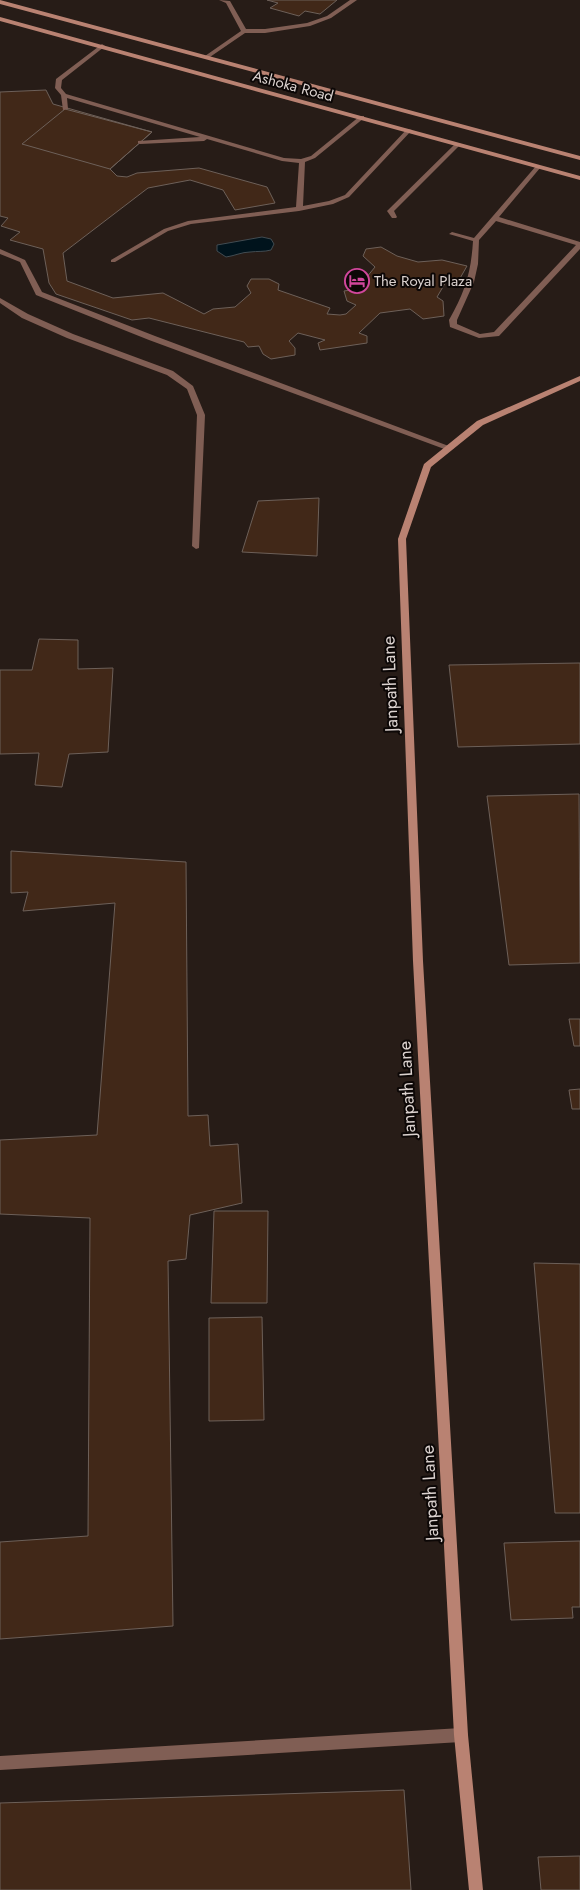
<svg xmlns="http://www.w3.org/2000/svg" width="580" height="1890" font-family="Jost,sans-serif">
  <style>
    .water { fill: #00131c; stroke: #424c52 }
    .building { fill: #412818; stroke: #6d6059 }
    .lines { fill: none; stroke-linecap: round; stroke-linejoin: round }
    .lane { fill: #805e54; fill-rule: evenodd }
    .secondary { fill: #b98272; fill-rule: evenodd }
    .labels { text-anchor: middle; stroke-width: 4; stroke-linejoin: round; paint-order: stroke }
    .far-street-label { font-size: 15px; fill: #dbd2cf; stroke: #0c0706 }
    .far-poi-label { font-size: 15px; fill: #dbd2cf; stroke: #0c0706; text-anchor: start }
    .street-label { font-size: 18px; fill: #dbd2cf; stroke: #0c0706 }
  </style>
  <rect width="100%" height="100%" fill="#271c17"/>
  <path class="water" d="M262 237 271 239 274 244 271 250C264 252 258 251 250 252 242 252 234 256 226 257L217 251V245Z"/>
  <path class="building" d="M267 0H337L320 14 305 11 299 16 270 8 278 3Z
    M46 90 53 104 152 132 110 169 117 176 127 177 137 173 199 168 267 187 275 203 235 210 223 190 190 180 148 188 63 253 67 281 113 298 163 293 204 314 213 309 235 307 251 293 247 286 251 279H269L279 284 278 290 330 308 327 314 340 315 346 314 356 305 347 301 344 291 357 289 375 267 363 256 366 249 381 247 397 256 418 262 442 260 467 266 459 280H447L437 297 443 301 444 316 423 319 410 309 380 313 359 333 367 336V343L320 350 318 343 325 340 298 333 289 341 295 348V355L271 359 263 354 259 346 248 347 244 342 149 318 132 320 56 294 49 283 43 249 10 240 20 232 1 226 8 218 0 216V92Z
    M65 109 152 132 110 169 22 144Z
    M319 498 317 556 242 552 258 501Z
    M39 639 78 640V669L113 668 108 752 69 754 62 787 35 785 39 753 0 754V670H32Z
    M580 663V744L458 747 449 665Z
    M579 794 580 963 509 965 487 796Z
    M11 851 186 862 188 1116 208 1115 210 1146 238 1144 242 1203 190 1215 186 1259 168 1261 173 1626 0 1639V1542L88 1536 90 1218 0 1214V1140L97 1135 115 903 23 911 28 892 11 893Z
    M569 1019H580V1046H574Z
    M580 1089V1109H572L569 1090Z
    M214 1211H268L267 1303H211Z
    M534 1263 580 1264V1513H555Z
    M262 1317 264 1420 209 1421V1318Z
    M580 1541V1607H572L573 1618 511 1620 504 1543Z
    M404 1790 411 1890H0V1803Z
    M580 1856V1890H541L538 1857Z"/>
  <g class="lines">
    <path class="lane" d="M219 0 230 1 246 29H265L307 23 327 16 350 0H357L331 18 310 26 265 33H245L207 59 204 57 205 56 241 31 226 3Z
      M102 44 105 46 104 47 62 80 61 88 66 94 284 158 301 159 311 156 360 116H364V118L315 158 305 162 303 206 329 201 345 195 407 129 412 130 349 197 333 204 299 211 191 224 168 231 115 262H111V260L164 229 188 221 296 207 299 163 282 161 207 139 204 141 140 144 138 143V141L200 137 67 98 68 109 63 110 61 95 55 88 56 79Z
      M456 143 461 144 394 211 397 217 396 218H392L387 211 388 210Z
      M538 165 541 167 540 168 499 217 580 242V249L499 336 479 338 450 327 449 320C465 292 471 273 473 241L449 234 452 232 474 238 536 166ZM496 221 576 245 494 332 480 334 457 324V320L474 282 478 264 479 240Z
      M0 249 25 260 42 292 155 336 454 448 450 450H447L149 340 36 295 20 262 0 254Z
      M0 298 28 314 73 334 173 371 193 386 205 415 199 548 196 549 192 546 197 415 187 389 167 375 67 338 22 318 0 303Z
      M461 1728 466 1730 468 1735 466 1740 461 1742 0 1770V1756Z"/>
    <path class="secondary" d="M0 0 580 156V160L0 4Z
      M0 17 580 176V180L0 21Z
      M580 376V381L483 425 431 467 406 539 423 961 468 1735 483 1890H469L454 1735 413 961 398 539 424 464 477 421Z"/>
  </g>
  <defs>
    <symbol id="hotel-ring" viewBox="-11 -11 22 22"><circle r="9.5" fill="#0c0706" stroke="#d1479c" stroke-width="1.5"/><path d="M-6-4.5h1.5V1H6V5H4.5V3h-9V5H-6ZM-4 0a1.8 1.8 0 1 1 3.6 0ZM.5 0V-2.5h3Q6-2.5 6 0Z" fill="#d1479c"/></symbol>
  </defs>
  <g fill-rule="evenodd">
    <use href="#hotel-ring" x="343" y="267" width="28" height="28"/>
  </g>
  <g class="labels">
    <g class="far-street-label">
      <text transform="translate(293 86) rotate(15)" y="5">Ashoka Road</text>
    </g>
    <g class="far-poi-label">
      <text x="374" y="286">The Royal Plaza</text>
    </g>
    <g class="street-label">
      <text transform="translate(390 684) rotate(-92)" y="6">Janpath Lane</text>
      <text transform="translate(407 1089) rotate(-93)" y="6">Janpath Lane</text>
      <text transform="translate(430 1493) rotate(-93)" y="6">Janpath Lane</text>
    </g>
  </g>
</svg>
